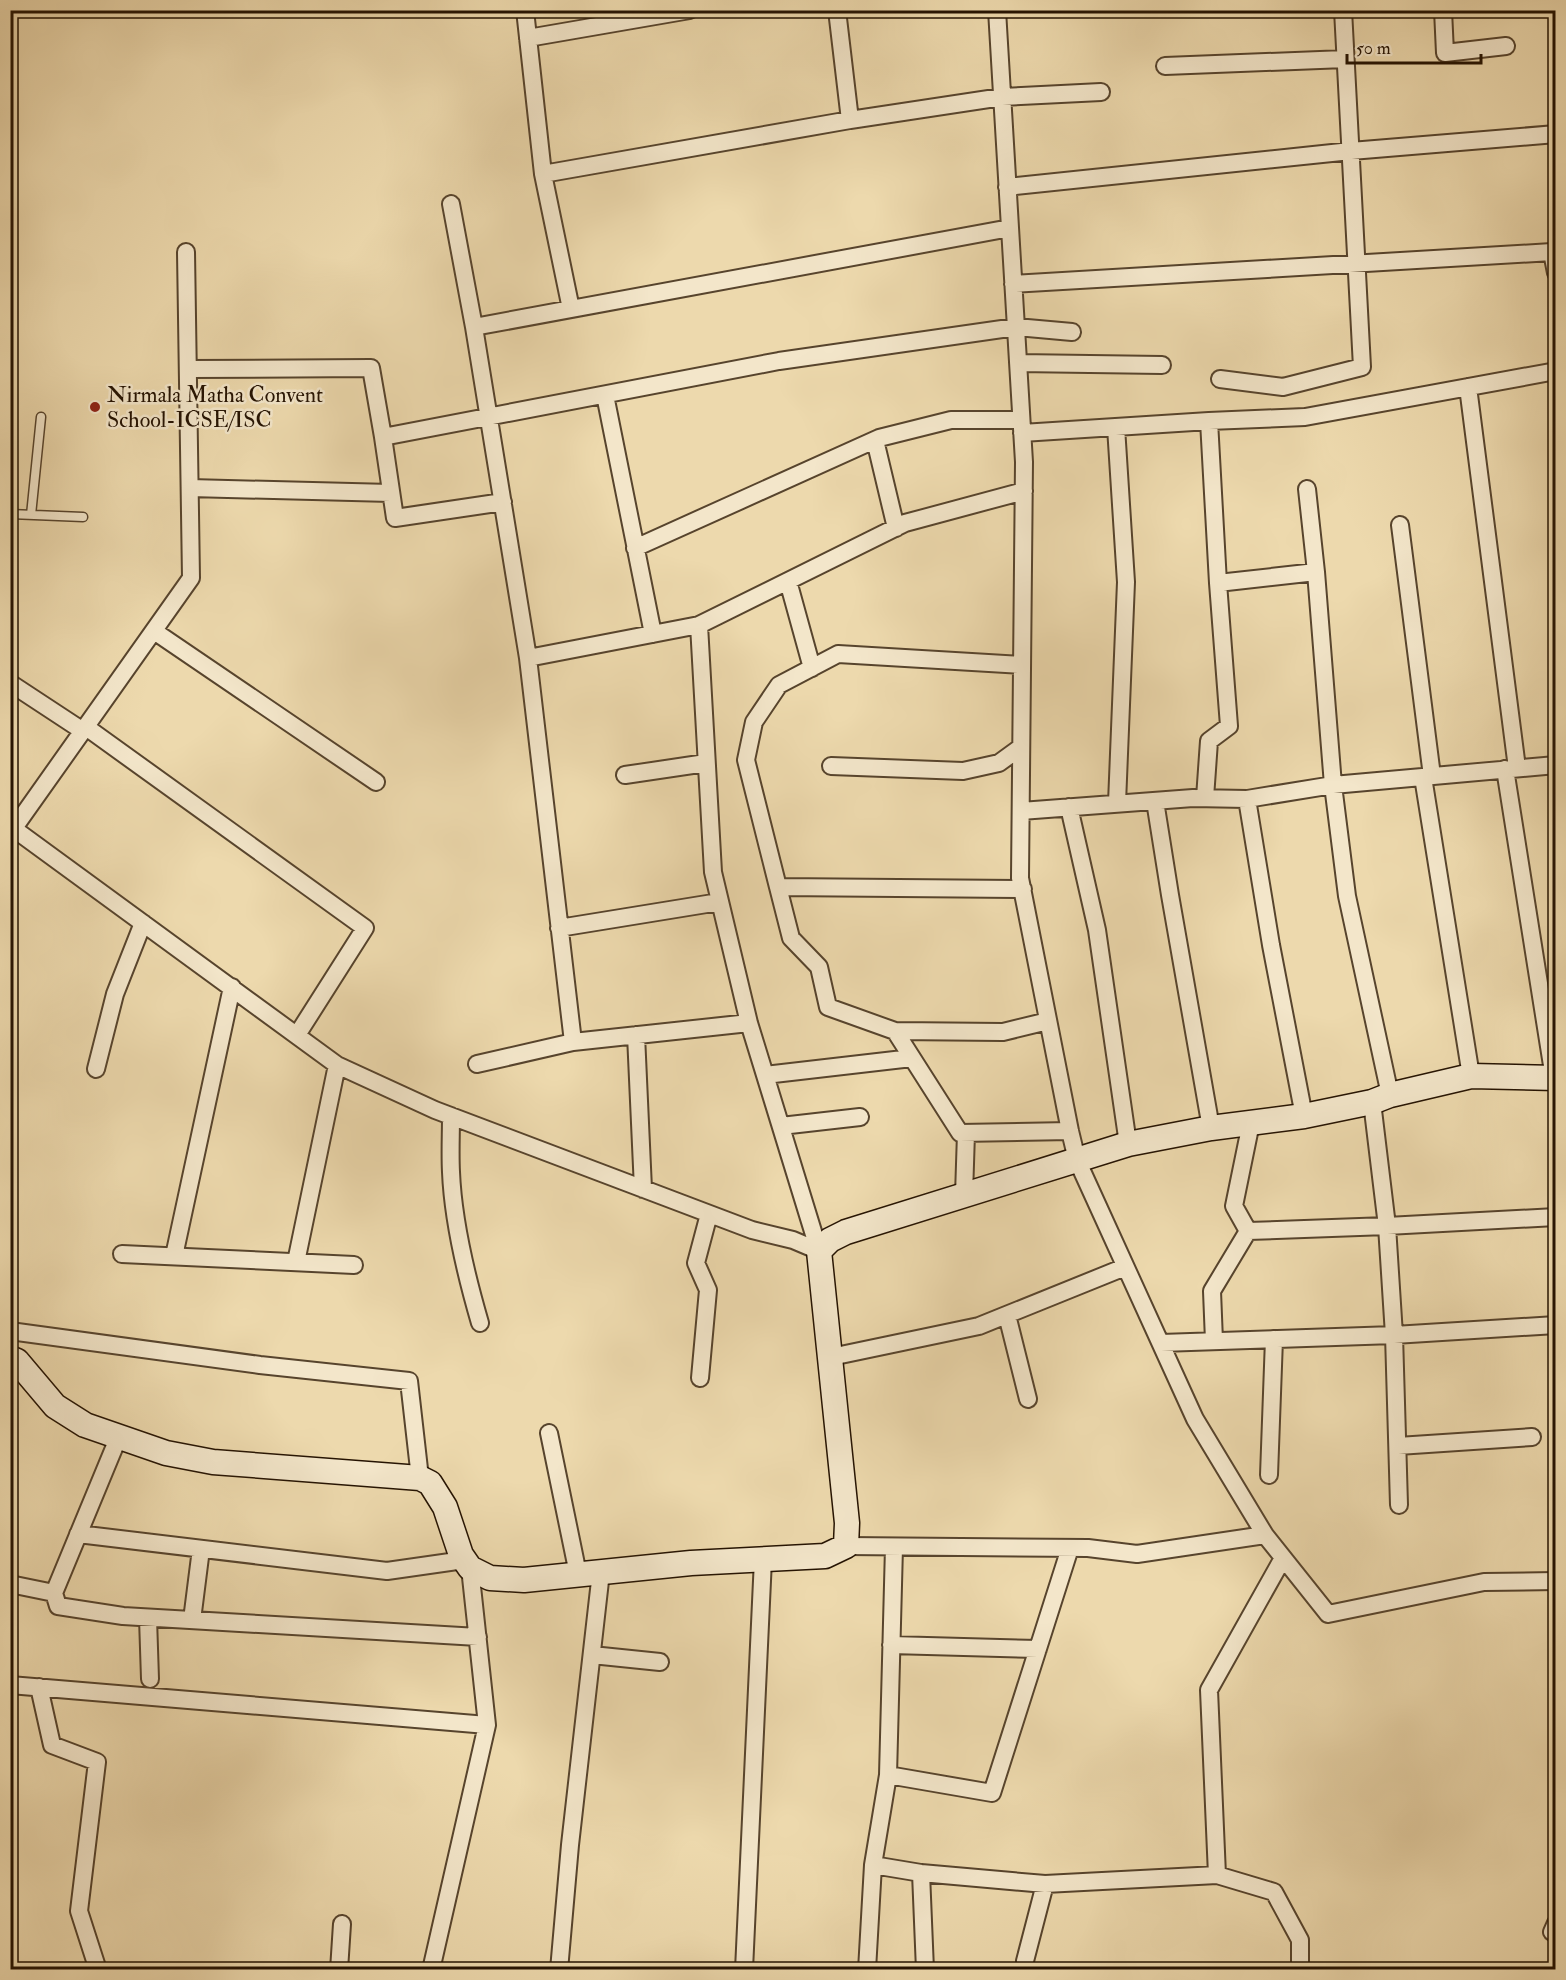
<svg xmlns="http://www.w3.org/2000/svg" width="1566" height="1980" font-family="'IM FELL Double Pica',serif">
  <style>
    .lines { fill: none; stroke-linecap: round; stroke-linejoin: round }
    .lane-casing { stroke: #57442d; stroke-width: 11 }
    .street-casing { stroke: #57442d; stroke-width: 20 }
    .secondary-casing { stroke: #251302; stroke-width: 27 }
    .lane { stroke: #f3e6ca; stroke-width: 8 }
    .street { stroke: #f3e6ca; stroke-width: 16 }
    .secondary { stroke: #f3e6ca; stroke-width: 24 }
    .poi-dot { fill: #8f2418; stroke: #f3e6ca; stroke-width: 2 }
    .labels { text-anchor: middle; stroke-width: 5; stroke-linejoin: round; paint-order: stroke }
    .poi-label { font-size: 22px; fill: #251302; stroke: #f3e6ca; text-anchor: start }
  </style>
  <rect width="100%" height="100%" fill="#edd9ad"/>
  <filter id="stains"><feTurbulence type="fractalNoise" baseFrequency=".00333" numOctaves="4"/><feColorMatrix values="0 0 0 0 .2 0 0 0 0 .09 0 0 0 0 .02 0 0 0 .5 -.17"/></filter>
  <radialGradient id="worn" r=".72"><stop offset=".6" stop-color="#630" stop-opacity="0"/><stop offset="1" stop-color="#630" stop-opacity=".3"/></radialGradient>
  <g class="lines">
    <defs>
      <path id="lane" d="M10 514 83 517
        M31 515 41 417"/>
      <path id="street" d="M525 10 543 174 571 309
        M837 10 850 120
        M997 10 1024 462 1020 878 1070 1131 1077 1160 1195 1419 1265 1535
        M1443 10 1445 53 1506 46
        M528 38 690 10
        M1165 66 1345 59
        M543 174 850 120 1002 97 1101 92
        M1007 187 1351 151 1556 134
        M451 204 474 327
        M1013 284 1552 252 1556 273
        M1018 363 1162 365
        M188 369 371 368 383 437
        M1220 379 1283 387 1362 367 1343 10
        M1468 387 1517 768
        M605 395 653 634
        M1209 421 1218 583 1316 572 1333 785 1347 896 1390 1095
        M1116 427 1126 582 1117 803
        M1022 433 1209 421 1305 417 1556 371
        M875 440 896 528
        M190 488 391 493
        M1307 489 1316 572
        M503 502 395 518 383 437 779 361 1016 327 1072 332
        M1400 525 1432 776
        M635 548 879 438 951 420H1021
        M788 581 812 668
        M154 631 376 782
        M528 658 699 625
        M10 683 83 731
        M86 727 365 928 297 1035
        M831 766 963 771 999 763 1021 747
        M1505 769 1554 1078
        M625 775 706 763
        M1423 777 1471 1076
        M1205 798 1209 741 1229 726 1218 583
        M1247 799 1271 945 1304 1116
        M1155 801 1170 895 1211 1128
        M1069 807 1097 930 1128 1144
        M1021 811 1193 798 1247 799 1333 785 1556 765
        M10 826 337 1065 435 1110 752 1230 793 1240 819 1251
        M14 828 191 578 186 252
        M778 887 746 760 754 722 779 685 838 654 1022 665
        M1023 889 778 887 791 938 819 967 828 1007 895 1031 960 1133 1070 1131
        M559 928 719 902
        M749 1023 573 1042 528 658 474 327 1010 228
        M895 1031 1003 1032 1048 1021
        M636 1035 643 1189
        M477 1064 573 1042
        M96 1069 115 994 143 923
        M765 1075 912 1058
        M451 1116C451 1135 450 1153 451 1172 453 1222 466 1275 480 1323
        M781 1126 860 1117
        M964 1195 966 1133
        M1248 1231 1387 1226 1372 1102
        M819 1251 749 1023 713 872 699 625 905 523 1024 491
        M122 1254 354 1265
        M174 1256 232 987
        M296 1262 337 1065
        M1007 1315 1028 1399
        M10 1331 260 1365 409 1381 420 1478
        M1214 1341 1212 1291 1248 1231 1234 1206 1251 1123
        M1161 1343 1394 1335 1556 1325
        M831 1357 979 1326 1125 1267
        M700 1378 708 1290 696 1263 709 1214
        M549 1433 578 1574
        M119 1436 54 1593 58 1606 123 1616 478 1637
        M1398 1446 1532 1437
        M1269 1475 1274 1339
        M1399 1505 1394 1335 1387 1226 1556 1217
        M78 1534 387 1571 464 1560
        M846 1546 1088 1548 1137 1554 1265 1535 1328 1614 1484 1582 1556 1581
        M10 1584 54 1593
        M148 1618 150 1679
        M192 1620 201 1549
        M891 1645 1038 1649
        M592 1655 660 1662
        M10 1685 487 1725 470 1568
        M39 1687 52 1745 97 1762 79 1911 98 1970
        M888 1775 894 1547
        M873 1865 921 1873 1045 1884 1217 1875 1274 1892 1300 1940V1970
        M921 1873 925 1970
        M1217 1875 1209 1690 1283 1558
        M1552 1932 1556 1923
        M1025 1961 1045 1884
        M339 1970 342 1924
        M431 1970 487 1725
        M559 1970 570 1845 601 1572
        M744 1970 763 1559
        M867 1970 873 1865 888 1775 992 1793 1070 1548"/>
      <path id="secondary" d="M10 1358 17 1361 55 1406 85 1425 166 1453 213 1462 420 1478 430 1483 445 1507 461 1555 470 1568 490 1578 524 1580 691 1563 825 1556 846 1546 847 1523 819 1251 830 1240 846 1232 1128 1144 1211 1128 1304 1116 1372 1102 1390 1095 1471 1076 1556 1078"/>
    </defs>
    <use href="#lane" class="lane-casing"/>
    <use href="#street" class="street-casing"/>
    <use href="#secondary" class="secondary-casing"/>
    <use href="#lane" class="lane"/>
    <use href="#street" class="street"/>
    <use href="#secondary" class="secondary"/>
  </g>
  <circle class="poi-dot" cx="95" cy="407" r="6"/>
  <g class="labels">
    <g class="poi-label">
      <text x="107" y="402">Nirmala Matha Convent<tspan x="107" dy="25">School-ICSE/ISC</tspan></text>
    </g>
  </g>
  <rect width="1566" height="1980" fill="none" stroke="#edd9ad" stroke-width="36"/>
  <rect x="12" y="12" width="1542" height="1956" fill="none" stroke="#251302" stroke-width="3"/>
  <rect x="18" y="18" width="1530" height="1944" fill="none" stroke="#251302" stroke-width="1.5"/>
  <path d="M1347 54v9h134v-9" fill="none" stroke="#251302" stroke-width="3"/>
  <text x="1356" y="54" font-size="18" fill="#251302" stroke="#f3e6ca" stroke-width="4.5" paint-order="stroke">50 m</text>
  <rect width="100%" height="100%" filter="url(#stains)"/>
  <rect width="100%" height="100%" fill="url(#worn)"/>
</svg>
